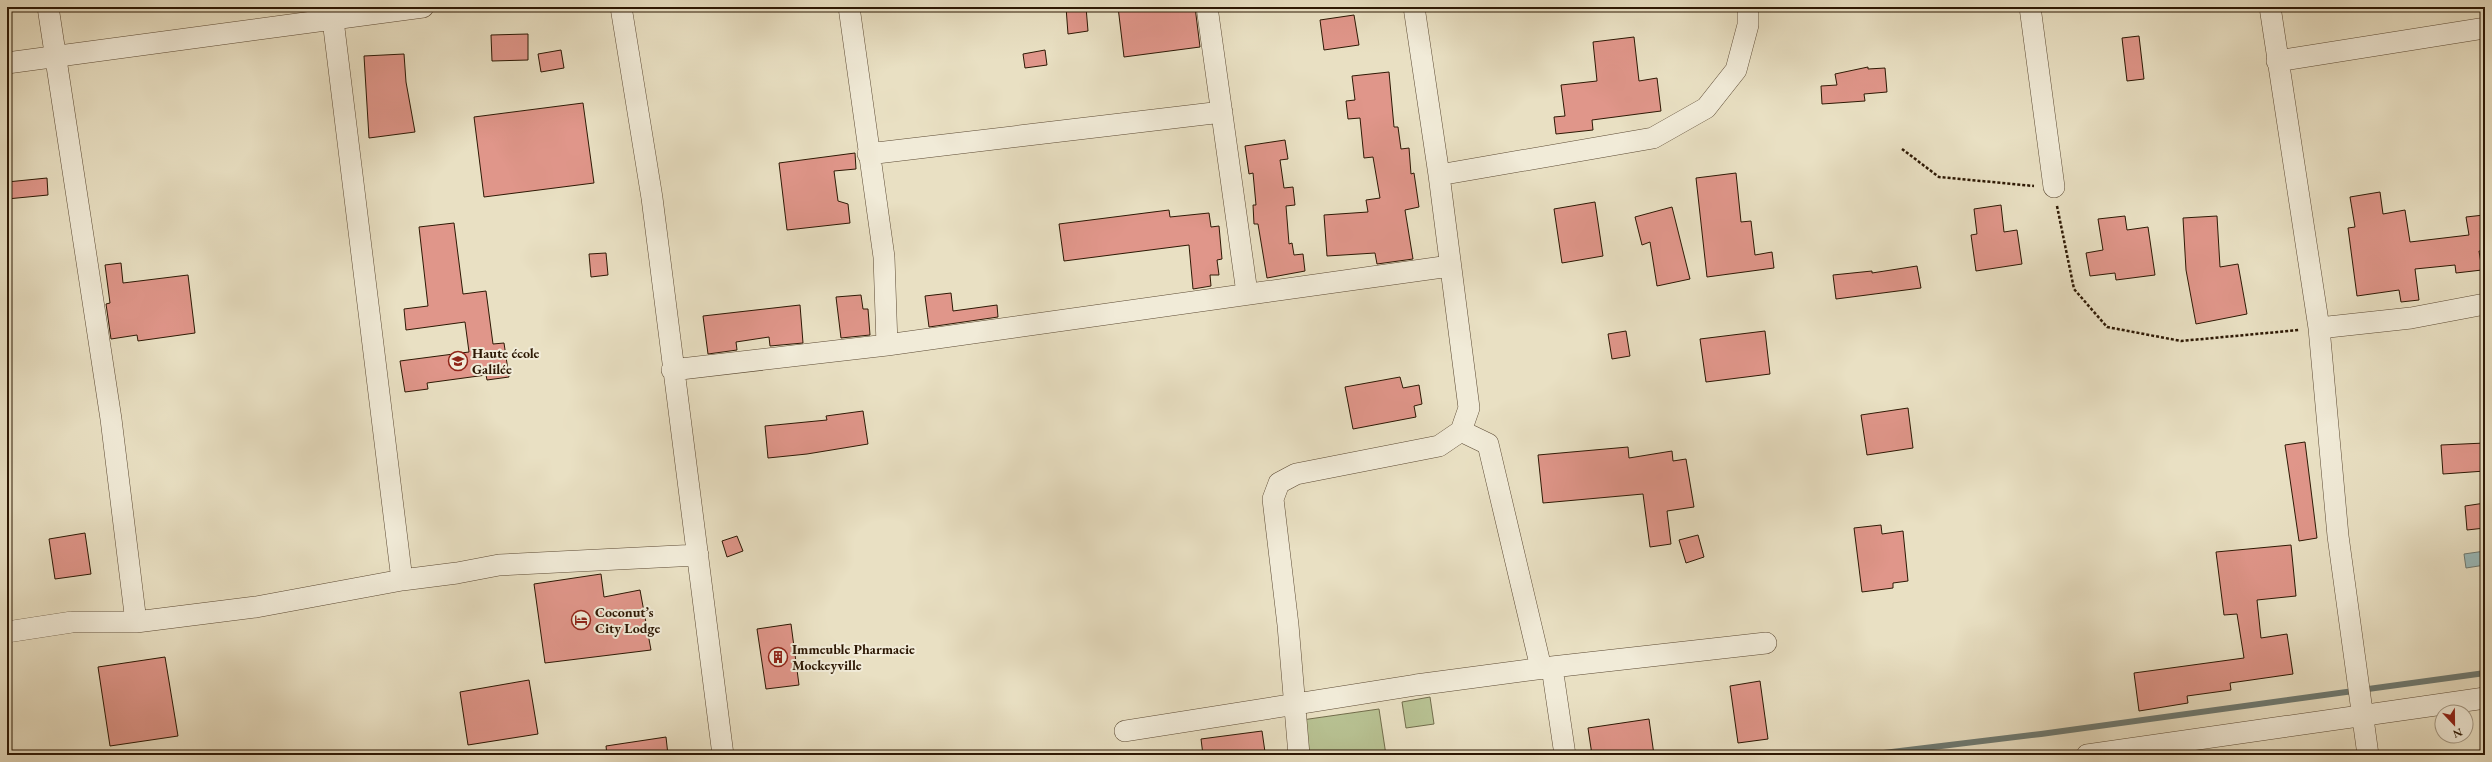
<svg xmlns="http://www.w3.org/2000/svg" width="2492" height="762" font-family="'EB Garamond',serif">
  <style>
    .green { fill: #b8c293; stroke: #726d4c }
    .water { fill: #9abbbc; stroke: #6e7a72 }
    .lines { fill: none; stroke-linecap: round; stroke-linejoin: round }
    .stream { stroke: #6e7a72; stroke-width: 6 }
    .building { fill: #e0968a; stroke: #2d1804 }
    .minor-casing { stroke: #5c4a34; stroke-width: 22 }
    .path { stroke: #2d1804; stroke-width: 2.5; stroke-dasharray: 3 2; stroke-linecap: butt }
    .minor { stroke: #f1ebd8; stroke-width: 21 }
    .labels { text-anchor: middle; stroke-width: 4; stroke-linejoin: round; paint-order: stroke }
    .poi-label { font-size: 14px; font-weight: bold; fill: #2d1804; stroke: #f1ebd8; text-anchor: start }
  </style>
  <rect width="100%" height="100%" fill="#e9e0c3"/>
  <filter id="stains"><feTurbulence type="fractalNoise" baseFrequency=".005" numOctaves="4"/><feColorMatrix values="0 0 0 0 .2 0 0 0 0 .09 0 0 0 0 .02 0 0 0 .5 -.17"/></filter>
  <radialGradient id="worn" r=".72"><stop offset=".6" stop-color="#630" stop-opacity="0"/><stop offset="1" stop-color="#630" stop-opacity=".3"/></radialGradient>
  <path class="green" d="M1430 697 1434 724 1406 728 1402 702Z
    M1379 709 1386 755H1307L1302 720Z"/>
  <path class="water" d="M2485 551V565L2466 568 2464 554Z"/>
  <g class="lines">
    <path class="stream" d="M1867 755 2041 734 2485 673"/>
  </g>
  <path class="building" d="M1066 7H1086L1088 31 1068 34Z
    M1118 7H1195L1200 47 1124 57Z
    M1354 15 1359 45 1324 50 1320 20Z
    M528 34V60L492 61 491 35Z
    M2139 36 2144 79 2127 81 2122 38Z
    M1634 37 1639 81 1657 78 1661 111 1592 120 1593 130 1556 134 1554 117 1565 116 1561 85 1597 81 1593 42Z
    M561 50 564 68 541 72 538 54Z
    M1045 50 1047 65 1025 68 1023 54Z
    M404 54 406 82 415 132 369 138 364 56Z
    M1868 67V69L1885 68 1887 92 1864 94 1865 101 1822 104 1821 86 1837 85 1835 74Z
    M1389 72 1394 127H1398L1401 149 1409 148 1411 174 1414 173 1419 207 1405 210 1413 259 1377 264 1375 253 1327 256 1324 215 1368 212 1366 200 1380 198 1373 157 1364 158 1360 118 1348 119 1346 101 1355 100 1352 76Z
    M583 103 594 183 484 197 474 117Z
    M1285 140 1288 159 1280 160 1284 188 1293 187 1295 205 1286 206 1289 244 1292 243 1294 255 1303 254 1305 271 1267 278 1258 224H1254L1253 205H1256L1253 173 1249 174 1245 146Z
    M855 153 856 169 834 171 838 201 848 204 850 223 787 230 779 163Z
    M1736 173 1741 222 1751 221 1755 255 1772 252 1774 268 1707 277 1696 178Z
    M47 178 48 195 7 199V182Z
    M2380 192 2383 214 2405 210 2410 242 2469 235 2466 217 2484 215 2485 251H2479L2482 270 2456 273 2455 265 2415 269 2419 300 2401 302 2399 290 2357 296 2348 228 2355 227 2350 197Z
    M1595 202 1603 256 1562 263 1554 209Z
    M2001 205 2004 232 2017 230 2022 264 1976 271 1971 235 1977 234 1974 209Z
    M1672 207 1690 279 1657 286 1650 242 1642 245 1635 217Z
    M1169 210 1170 217 1209 213 1211 227 1219 226 1222 259 1217 260 1219 275H1210L1211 286 1193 289 1189 245 1064 261 1059 224Z
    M2125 216 2127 230 2148 227 2155 275 2116 280 2115 273 2090 276 2086 253 2103 250 2098 219Z
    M2217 216 2220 267 2238 264 2247 314 2196 324 2186 270 2183 218Z
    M454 223 463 294 486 291 493 344 504 343 509 377 487 380 486 375 427 383 428 389 405 392 400 361 469 352 465 322 406 330 404 309 428 306 419 227Z
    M606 253 608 275 591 277 589 254Z
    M121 263 123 283 188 275 195 333 138 341 137 335 111 339 106 304 110 303 105 265Z
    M1917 266 1921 288 1836 299 1833 275 1872 271V273Z
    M951 293 953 311 997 305 998 317 929 327 925 296Z
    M861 295 863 309H868L870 335 841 338 836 297Z
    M800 305 803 343 770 346 769 337 736 342 737 350 708 354 703 316Z
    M1626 331 1630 356 1612 359 1608 334Z
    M1765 331 1770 374 1706 382 1700 339Z
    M1400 377 1403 388 1419 385 1422 404 1414 406 1416 417 1353 429 1345 387Z
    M1908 408 1913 448 1867 455 1861 415Z
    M863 411 868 444 807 454 768 458 765 426 827 420 826 416Z
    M2305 442 2317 538 2299 541 2285 445Z
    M2485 443V471L2443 474 2441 445Z
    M1628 447 1629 458 1672 451 1673 461 1686 459 1694 507 1667 511 1671 544 1650 547 1643 494 1543 503 1538 455Z
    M2485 503V528L2467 530 2465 506Z
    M1881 525 1882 534 1903 531 1908 581 1893 583V588L1862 592 1854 528Z
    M85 533 91 574 55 579 49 539Z
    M1698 535 1704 557 1686 563 1679 540Z
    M737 536 743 551 727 557 722 541Z
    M2291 545 2296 596 2257 600 2261 638 2287 634 2293 674 2230 683 2231 690 2187 696 2188 703 2139 711 2134 673 2244 658 2237 614 2224 615 2216 552Z
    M601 574 604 597 640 590 651 650 545 663 534 584Z
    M791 624 799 685 766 689 757 629Z
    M165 657 178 736 110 746 98 667Z
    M529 680 538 734 468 745 460 692Z
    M1760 681 1768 739 1738 743 1730 686Z
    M1649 719 1654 755H1592L1588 728Z
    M1262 731 1265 752 1244 755H1203L1201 739Z
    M666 737 668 755H607L606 746Z"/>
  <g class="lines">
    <defs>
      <path id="minor" d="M48 7 111 419 136 622
        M621 7 652 198 723 755
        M849 7 884 257 887 345
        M1207 7 1247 293
        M2030 7 2054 187
        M2270 7 2319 328 2338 536 2368 755
        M333 20 402 580
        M2277 61 2485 28
        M7 63 423 7
        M868 154 1222 112
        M1439 175 1653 138 1706 108 1736 70 1748 25V7
        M2319 328 2411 318 2485 304
        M672 370 887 345 1450 266
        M1461 431 1488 444 1541 668
        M7 632 72 622H136L256 607 402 580 457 573 499 565 698 555
        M1552 667 1565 755
        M1125 731 1416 685 1552 667 1766 643
        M1299 755 1288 625 1273 499 1279 483 1296 474 1439 446 1461 431 1469 408 1439 175 1414 7
        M2087 755 2485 698"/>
    </defs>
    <use href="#minor" class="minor-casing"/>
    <path class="path" d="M1902 149 1939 177 2034 186
      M2057 206 2074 289 2107 327 2181 341 2299 330"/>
    <use href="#minor" class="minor"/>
  </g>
  <defs>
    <symbol id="school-ring" viewBox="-11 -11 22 22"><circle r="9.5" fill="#f1ebd8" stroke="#8f2418" stroke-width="1.5"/><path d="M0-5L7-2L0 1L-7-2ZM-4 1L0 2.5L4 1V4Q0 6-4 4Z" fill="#8f2418"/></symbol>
    <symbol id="hotel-ring" viewBox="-11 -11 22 22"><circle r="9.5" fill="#f1ebd8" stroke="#8f2418" stroke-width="1.5"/><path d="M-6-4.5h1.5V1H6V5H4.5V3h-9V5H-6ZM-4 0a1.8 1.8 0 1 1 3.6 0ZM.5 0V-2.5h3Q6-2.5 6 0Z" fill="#8f2418"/></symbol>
    <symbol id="building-ring" viewBox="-11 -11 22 22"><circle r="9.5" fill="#f1ebd8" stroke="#8f2418" stroke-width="1.5"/><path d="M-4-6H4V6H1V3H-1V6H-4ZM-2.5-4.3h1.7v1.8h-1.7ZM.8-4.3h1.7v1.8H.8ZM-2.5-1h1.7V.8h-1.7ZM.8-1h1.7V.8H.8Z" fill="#8f2418"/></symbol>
  </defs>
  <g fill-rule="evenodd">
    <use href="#school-ring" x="447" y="350" width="22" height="22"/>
    <use href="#hotel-ring" x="570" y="609" width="22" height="22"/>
    <use href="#building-ring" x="767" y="646" width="22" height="22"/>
  </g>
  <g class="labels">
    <g class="poi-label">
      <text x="472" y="358">Haute école<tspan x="472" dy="16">Galilée</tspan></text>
      <text x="595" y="617">Coconut’s<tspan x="595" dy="16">City Lodge</tspan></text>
      <text x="792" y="654">Immeuble Pharmacie<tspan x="792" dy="16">Mockeyville</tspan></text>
    </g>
  </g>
  <rect width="2492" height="762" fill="none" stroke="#e9e0c3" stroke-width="24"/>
  <rect x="8" y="8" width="2476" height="746" fill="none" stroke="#2d1804" stroke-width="2"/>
  <rect x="12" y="12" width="2468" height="738" fill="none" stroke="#2d1804"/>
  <g transform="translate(2454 724) rotate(158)"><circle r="19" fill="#f1ebd8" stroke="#a39783"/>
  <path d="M0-3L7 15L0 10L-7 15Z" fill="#8f2418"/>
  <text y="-6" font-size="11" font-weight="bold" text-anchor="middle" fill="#2d1804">N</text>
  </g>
  <rect width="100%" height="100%" filter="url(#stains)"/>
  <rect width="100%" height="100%" fill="url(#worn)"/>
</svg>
